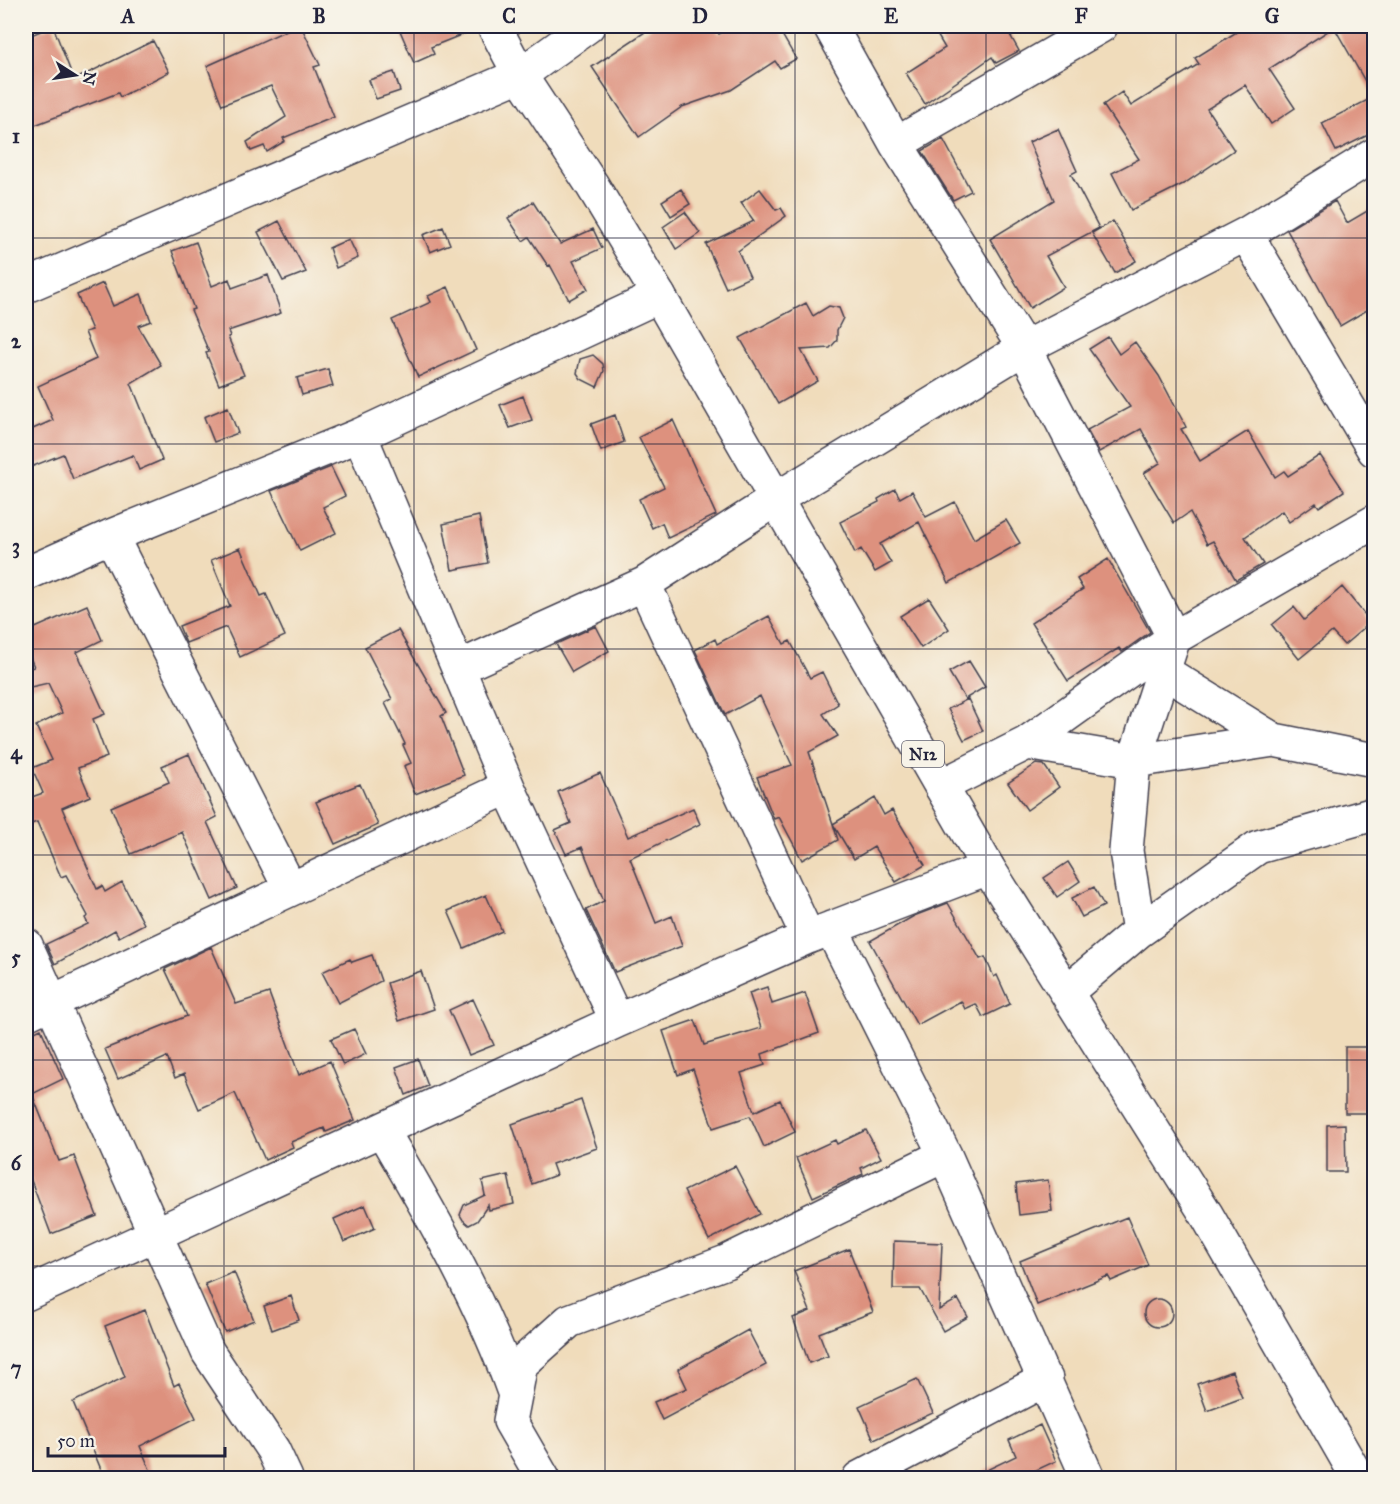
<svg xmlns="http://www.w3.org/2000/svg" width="1400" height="1504" font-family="'IM FELL Great Primer',serif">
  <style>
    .building { fill: #dd917e }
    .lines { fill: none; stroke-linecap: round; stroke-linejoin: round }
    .minor-casing { stroke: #413e4e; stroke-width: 36 }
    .major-casing { stroke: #413e4e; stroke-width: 36 }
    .minor { stroke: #fff; stroke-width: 33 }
    .major { stroke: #fff; stroke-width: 33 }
    .grid { fill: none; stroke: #22223b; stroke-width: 1.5; stroke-opacity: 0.55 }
    .labels { text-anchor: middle; stroke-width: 4.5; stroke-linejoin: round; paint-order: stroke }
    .shield { fill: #f7f3e8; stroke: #62616f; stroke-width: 1.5 }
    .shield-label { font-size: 16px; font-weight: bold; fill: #22223b }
    .neatline { fill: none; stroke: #22223b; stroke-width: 2 }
    .grid-label { font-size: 20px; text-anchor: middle; font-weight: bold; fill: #22223b }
  </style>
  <rect width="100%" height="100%" fill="#f7f3e8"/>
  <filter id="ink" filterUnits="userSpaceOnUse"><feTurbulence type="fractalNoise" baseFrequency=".0167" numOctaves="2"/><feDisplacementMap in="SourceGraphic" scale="12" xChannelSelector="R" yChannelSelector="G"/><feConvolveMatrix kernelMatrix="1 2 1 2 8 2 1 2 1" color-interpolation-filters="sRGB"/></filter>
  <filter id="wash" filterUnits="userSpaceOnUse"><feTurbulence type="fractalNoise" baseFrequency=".008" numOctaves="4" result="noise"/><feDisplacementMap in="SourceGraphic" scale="24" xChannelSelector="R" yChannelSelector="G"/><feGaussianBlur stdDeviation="1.35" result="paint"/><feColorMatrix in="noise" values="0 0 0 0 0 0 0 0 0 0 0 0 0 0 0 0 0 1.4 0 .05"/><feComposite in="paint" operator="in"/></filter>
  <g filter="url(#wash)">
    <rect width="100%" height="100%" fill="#f0dcbb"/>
    <g id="blocks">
      <path class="building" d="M53 26 74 80 153 41 169 72 120 97 118 93 35 125 26 100V37Z
        M296 26H301L320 65 314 67 334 117 283 138 285 141 267 152 264 146 251 151 247 142 286 117 271 86 222 105 207 66Z
        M398 26H475L476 29 431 47 434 54 414 63Z
        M654 26H715L719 34 734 26H777L796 59 780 68 775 61 731 90 682 107 639 137 592 67Z
        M932 26H1005L1019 51 996 63 992 57 925 104 906 73 945 48Z
        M1246 26H1364L1374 43V132L1336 151 1322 123 1374 97 1334 27 1269 69 1295 108 1271 124 1245 85 1207 109 1234 150 1185 183 1131 210 1112 173 1139 159 1103 105 1122 92 1131 106 1199 64 1195 58Z
        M394 72 400 91 376 99 369 80Z
        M1058 129 1077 171 1071 174 1099 228 1046 256 1064 287 1030 308 990 239 1054 200 1029 142Z
        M943 139 971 191 953 200 922 151Z
        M681 189 690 204 671 216 662 201Z
        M760 189 776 210 781 208 786 216 738 251 750 277 726 288 706 244 754 221 741 203Z
        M1335 201 1347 223 1374 207V306L1340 326 1287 230Z
        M533 202 560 244 593 229 602 248 573 261 588 289 569 300 550 265 548 266 529 237 523 241 508 218Z
        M685 212 700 233 676 249 663 227Z
        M279 221 306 272 283 281 258 232Z
        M1113 221 1136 261 1115 273 1092 233Z
        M443 227 450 244 430 252 423 235Z
        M349 239 358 258 336 268 329 248Z
        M196 242 212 286 229 279 232 288 268 275 281 313 228 331 230 336 228 337 244 375 219 385 206 353 209 352 191 310 194 309 172 251Z
        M103 283 113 306 141 294 151 321 138 326 161 365 131 383 162 460 139 470 133 455 73 479 63 454 26 469V432L53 420 38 386 96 359 85 332 92 330 77 295Z
        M448 287 476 350 418 377 392 320 431 302 428 296Z
        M806 303 813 316 829 306 839 308 843 318 837 330V340L830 348 801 350 818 381 778 404 740 338Z
        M1108 337 1119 354 1135 342 1159 376 1186 427 1181 429 1200 461 1248 431 1275 477 1284 471 1288 476 1320 455 1344 491 1319 507 1316 503 1289 522 1282 511 1245 537 1263 564 1236 580 1213 541 1207 544 1190 512 1174 523 1144 473 1160 463 1141 429 1099 452 1087 430 1130 407 1089 349Z
        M593 355 603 364 604 371 597 387 581 379 577 373 580 359Z
        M328 369 333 386 302 395 297 378Z
        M523 396 532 420 510 428 500 405Z
        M228 407 238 433 214 442 204 417Z
        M615 415 624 442 601 451 591 424Z
        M673 420 716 515 668 538 662 523 652 528 639 499 664 487 639 437Z
        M331 467 345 496 323 507 336 533 300 551 271 491Z
        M895 489 900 498 912 491 926 517 955 502 974 539 1006 520 1020 543 949 583 919 522 880 544 891 563 875 572 861 549 855 553 840 522 879 502 878 499Z
        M479 516 488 563 452 570 443 524Z
        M240 548 261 596 266 594 285 636 240 657 226 627 186 643 179 626 230 606 211 560Z
        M1108 559 1150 632 1122 652 1119 648 1068 681 1031 623 1083 589 1077 579Z
        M1342 587 1371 622 1344 645 1332 632 1299 659 1272 625 1294 607 1304 620Z
        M929 598 949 629 921 648 900 616Z
        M87 605 102 640 77 652 105 714 93 719 107 757 78 768 90 796 62 808 97 889 102 886 105 892 122 882 144 924 119 937 115 930 55 964 46 944 88 924 85 918 88 916 66 875 61 877 37 822 26 826V799L43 793 32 768 52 760 36 726 62 713 48 683 26 688V669L34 667 26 647V632Z
        M769 616 784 644 790 641 810 678 822 672 838 704 823 714 838 736 809 752 833 824 875 798 884 815 892 810 925 865 896 882 874 847 854 859 833 824 838 840 802 860 779 817 774 819 757 777 792 765 760 696 725 715 695 650 715 639 717 644Z
        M596 626 609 651 572 672 556 644Z
        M398 630 446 713 441 716 464 775 415 794 404 766 411 763 403 745 405 744 385 703 392 699 365 647Z
        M969 661 985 687 965 699 949 672Z
        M968 699 983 731 964 740 948 709Z
        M189 754 217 817 207 822 237 888 212 900 182 832 131 854 111 807 169 782 162 766Z
        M1036 764 1044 765 1059 787 1027 810 1008 783Z
        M600 773 628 837 693 808 700 824 630 858 656 923 672 916 682 946 615 972 586 910 604 901 582 847 566 854 555 830 571 823 558 792Z
        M360 784 378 825 335 844 316 802Z
        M1068 862 1080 881 1057 897 1044 878Z
        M1094 887 1104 906 1082 917 1072 898Z
        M486 895 502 931 464 948 448 911Z
        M948 903 980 959 985 957 994 977 997 975 1010 1004 983 1017 976 1004 965 1009 961 1001 917 1025 870 941 914 916Z
        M211 947 236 1004 269 993 299 1075 330 1061 355 1120 326 1132 324 1128 291 1142 293 1147 265 1160 235 1093 199 1109 184 1074 175 1078 167 1057 118 1079 105 1049 187 1016 165 969Z
        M372 955 381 981 338 1003 322 972 350 959 352 962Z
        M421 971 434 1009 399 1021 387 983Z
        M767 987 772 1004 805 993 819 1033 762 1054 765 1065 741 1073 754 1112 780 1100 795 1132 764 1147 750 1116 713 1128 693 1069 678 1075 663 1031 695 1020 704 1045 761 1028 749 993Z
        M473 999 494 1045 469 1055 449 1010Z
        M41 1029 63 1079 32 1094 59 1161 74 1156 97 1216 51 1234 26 1167V1036Z
        M354 1029 366 1054 343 1065 331 1039Z
        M1345 1047H1369V1113H1345Z
        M418 1059 428 1086 406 1095 396 1067Z
        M581 1100 597 1148 552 1164 556 1175 532 1184 512 1124Z
        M1345 1124 1346 1172H1327V1125Z
        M866 1130 881 1158 861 1168 863 1174 813 1197 796 1158 835 1140 837 1144Z
        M735 1166 760 1214 709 1240 684 1191Z
        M508 1175 514 1204 489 1210 488 1205 477 1221 469 1225 463 1220 460 1215 464 1205 485 1195 482 1181Z
        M1048 1180 1052 1211 1019 1215 1016 1184Z
        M365 1205 375 1228 344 1242 334 1219Z
        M1127 1217 1148 1265 1111 1281 1108 1276 1037 1305 1020 1261Z
        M894 1241 942 1243 939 1310 958 1299 968 1317 943 1331 920 1289H893Z
        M849 1249 873 1312 819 1333 828 1356 809 1363 793 1318 810 1311 794 1271Z
        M234 1272 254 1320 225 1332 205 1284Z
        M291 1296 299 1320 272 1330 264 1306Z
        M1144 1313a14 14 0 1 1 28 0a14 14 0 1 1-28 0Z
        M145 1310 174 1386 179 1383 196 1418 140 1446 154 1479H105L73 1402 125 1377 105 1326Z
        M748 1330 766 1365 662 1420 654 1402 687 1388 678 1369Z
        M1232 1371 1242 1398 1207 1411 1197 1384Z
        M917 1379 933 1413 874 1440 859 1406Z
        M1040 1425 1056 1461 1017 1479H968L1016 1456 1009 1440Z"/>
    </g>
  </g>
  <g filter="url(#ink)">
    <use href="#blocks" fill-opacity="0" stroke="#413e4e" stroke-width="1.5"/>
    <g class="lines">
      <defs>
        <path id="minor" d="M830 26 896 144 1024 348 1174 638 1134 761 1126 851 1139 931
          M896 144 1101 26
          M1246 234 1374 450
          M26 286 520 75 588 26
          M360 435 508 787 617 1021
          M111 536 290 888
          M26 574 111 536 360 435 659 296
          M644 584 808 937
          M458 668 644 584 776 499 1024 348 1246 234 1374 155
          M1163 671 1274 740 1374 760
          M1027 743 1134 761 1274 740
          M941 786 1027 743 1174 638 1374 522
          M831 928 945 1155 1088 1478
          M26 945 208 1352 273 1450 286 1478
          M1068 991 1139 931 1258 847 1374 814
          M26 1014 508 787
          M382 1130C432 1216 482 1301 515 1395
          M26 1294 617 1021 808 937 988 868
          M543 1478 510 1421 521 1364 569 1321 726 1262 945 1155
          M859 1478 1046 1379"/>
        <path id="major" d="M494 26 520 75 592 185 659 296 988 868 1206 1214 1358 1478"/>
      </defs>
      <use href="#minor" class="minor-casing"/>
      <use href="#major" class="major-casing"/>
      <use href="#minor" class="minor"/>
      <use href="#major" class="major"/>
    </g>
  </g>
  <path class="grid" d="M224 26V1478M414 26V1478M605 26V1478M795 26V1478M986 26V1478M1176 26V1478M26 238H1374M26 444H1374M26 649H1374M26 855H1374M26 1060H1374M26 1266H1374"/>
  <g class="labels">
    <rect class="shield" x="902" y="741" width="42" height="26" rx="4.5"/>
    <g class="shield-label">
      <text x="923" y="760">N12</text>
    </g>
  </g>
  <rect width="1400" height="1504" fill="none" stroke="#f7f3e8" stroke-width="66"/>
  <g transform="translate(75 75) rotate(102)" stroke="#f7f3e8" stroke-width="4.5" paint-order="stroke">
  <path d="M0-4.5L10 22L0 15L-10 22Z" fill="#22223b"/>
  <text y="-9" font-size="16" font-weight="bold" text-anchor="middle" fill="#22223b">N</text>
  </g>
  <path d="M48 1447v9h177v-9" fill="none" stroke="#22223b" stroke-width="3"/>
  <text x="57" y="1447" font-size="18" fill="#22223b" stroke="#f7f3e8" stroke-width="4.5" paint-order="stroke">50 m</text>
  <rect x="33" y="33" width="1334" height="1438" class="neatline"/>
  <g class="grid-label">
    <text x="128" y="23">A</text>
    <text x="319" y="23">B</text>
    <text x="509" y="23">C</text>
    <text x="700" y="23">D</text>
    <text x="891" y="23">E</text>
    <text x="1081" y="23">F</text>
    <text x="1272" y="23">G</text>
    <text x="16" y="143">1</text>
    <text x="16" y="348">2</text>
    <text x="16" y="553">3</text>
    <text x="16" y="759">4</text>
    <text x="16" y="964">5</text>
    <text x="16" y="1170">6</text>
    <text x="16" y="1375">7</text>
  </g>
</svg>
